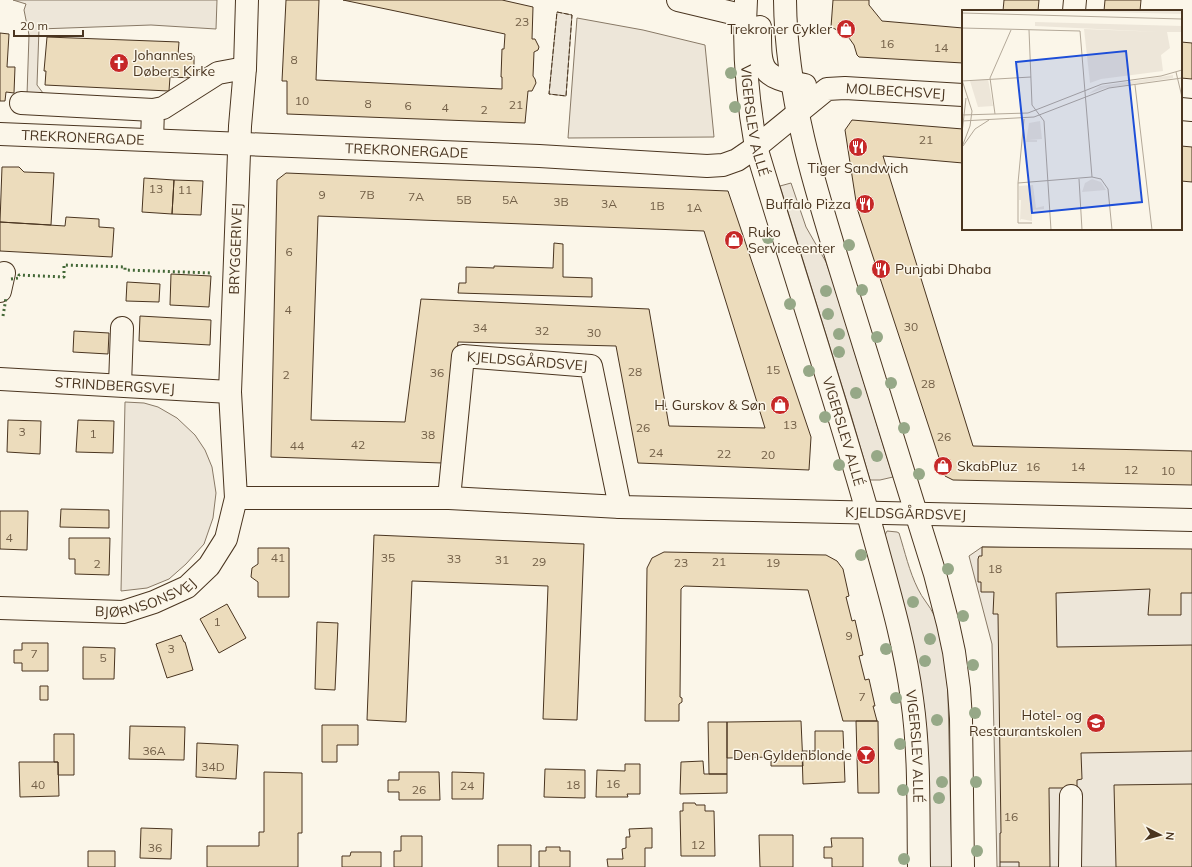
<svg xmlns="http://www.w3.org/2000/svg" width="1192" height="867" font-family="Mulish,sans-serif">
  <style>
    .green { fill: #ede6d9; stroke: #887966 }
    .building { fill: #ecdcbc; stroke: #4a3520; fill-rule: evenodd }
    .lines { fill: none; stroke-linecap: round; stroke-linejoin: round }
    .minor-casing { stroke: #4a3520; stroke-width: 24 }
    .minor { stroke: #fbf6e9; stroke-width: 22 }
    .hedge { stroke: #436837; stroke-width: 3; stroke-dasharray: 2 3; stroke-linecap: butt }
    .fence { stroke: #4a3520; stroke-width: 1; stroke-dasharray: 5 2; stroke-linecap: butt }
    .tree { fill: #96a887 }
    .labels { text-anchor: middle; stroke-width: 3; stroke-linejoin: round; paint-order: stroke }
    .number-label { font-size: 12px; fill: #725f47 }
    .poi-label { font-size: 14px; fill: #4a3520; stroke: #fbf6e9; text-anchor: end }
    .street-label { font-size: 14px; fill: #4a3520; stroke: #fbf6e9 }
    .inset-road { fill: none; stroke: #b4a999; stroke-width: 1 }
    .view { fill: #1d4ed8; fill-opacity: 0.15; stroke: #1d4ed8; stroke-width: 2 }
    .inset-edge { fill: none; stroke: #4a3520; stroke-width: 2 }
  </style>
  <rect width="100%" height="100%" fill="#fbf6e9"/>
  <path class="green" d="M13 0H217L216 29 151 25 39 29 37 85 43 93 27 95 29 35 24 10 26 4Z
    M557 12 572 15 566 96 549 94Z
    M577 18 643 30 705 45 714 137 568 138Z
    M791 183 806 227 826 262 833 282 893 477 880 480H870L851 415 780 186Z
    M125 402 144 403 158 407 177 418 195 435 205 450 212 467 216 493 213 518 204 544 186 564 169 579 147 588 121 591Z
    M887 531 897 532 899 533C905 552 909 571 918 589 922 598 930 606 934 615 944 641 947 670 948 697L952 867H930L927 736 924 706 920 680 885 535Z
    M982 547 1192 551V867H997L992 644 969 556Z"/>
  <path class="building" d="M286 0H319L316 80 502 89V77H501L502 49H504L505 34 343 0H502L533 7 532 39H535L539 47 538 50 534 52 533 76 535 79 536 83 532 91H528L525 123 287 114V81H282Z
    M833 0H869V5L882 21 963 28V63L859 57 857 55 854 45 849 38 843 33 831 27Z
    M1004 0H1039L1038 11H1003Z
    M1105 0H1141L1140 11H1104Z
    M0 33 9 34 7 67H15L14 93 6 92 5 101H0Z
    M47 37 179 42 178 55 194 56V78L170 77 169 91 45 85 46 71H44Z
    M1181 42 1192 43V79L1181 78Z
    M852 120 963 129V163L883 156 973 446 1192 451V485L953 480 945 476 857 208 845 130Z
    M1181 146 1192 147V182L1181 181Z
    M2 167H19L24 172 54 173 51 225 0 222Z
    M286 173 728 191 811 437 809 470 638 463 616 346 458 342 442 463 271 457 277 180ZM318 216 704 231 765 428 669 426 649 309 421 299 405 422 311 420Z
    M144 178 174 180 172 214 142 212Z
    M174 180 203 181 201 215 172 214Z
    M66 217 99 219V227L114 228 112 257 0 251V222L65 226Z
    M554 243 563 244V277L592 278V297L458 293 459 283H466V267L494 268V266L553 268Z
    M171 274 211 276 209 307 170 305Z
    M127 282 160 284 159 302 126 301Z
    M140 316 211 320 210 345 139 341Z
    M74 331 109 333 108 354 73 352Z
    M8 420 41 421 40 454 7 452Z
    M78 420 114 421 113 453 76 452Z
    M61 509 109 510V528L60 527Z
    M0 511H28L27 550 0 549Z
    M374 535 584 544 577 720 543 719 548 586 412 581 406 722 367 720Z
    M69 538H110L109 575 75 574V559H69Z
    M982 547 1192 549V593H1181V615H1148L1150 589 1056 593 1057 647 1192 645V751L1081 753 1082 779 1077 780V788H1049L1050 867H1019V862H1000V833H1001L998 614H993L994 592H981V582H978V559L979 556H982Z
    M258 548H289V597H258V582L251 577 252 568 258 564Z
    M664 552 826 555 837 561 843 569 849 596 846 597 852 621 855 620 863 655 859 656 865 680 869 679 875 706H873L877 721H843L808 590 684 586 681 589 680 697 682 698V702L679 704V721H645L647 568 652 558Z
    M227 604 246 638 219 653 200 619Z
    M317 622 338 623 335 690 315 689Z
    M181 635 184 642H185L193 670 167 678 156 644Z
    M22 643H48V671H22V663H14V650H22Z
    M83 647 115 648 114 679H83Z
    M40 686H48V700H40Z
    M801 721 803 766H771V757L727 758V722Z
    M856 721H878L879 793H858Z
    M708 722H727V774H709Z
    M322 725H358V745H337V762H322Z
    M130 726 185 727 184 760 129 759Z
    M815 731H843L845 782 803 784 802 751H815Z
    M54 734H74V775H58V762H54Z
    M197 743 238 745 236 779 196 777Z
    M703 761 704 774H727V793L680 794 681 762Z
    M19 762H58L59 796 20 797Z
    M625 764H640V794H627L628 797H596L597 770 625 771Z
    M545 769 585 770V798L544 797Z
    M264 772 302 773V833H298V867H207V846H259V832H264Z
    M399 772H439L440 800H399V792H388V780H399Z
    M452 772 484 773 483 799H452Z
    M1192 784V867H1116L1114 785Z
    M683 803H695L696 805H705V811H714L715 856H681L680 811H683Z
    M141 828 172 829 171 859 140 858Z
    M652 828V848H645V867H608L607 859H623L622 849 626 848V837H630L629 829Z
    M759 835H793V867H760Z
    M401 836H422V867H394V851H401Z
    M831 838H863V867H832V858H824V847H832Z
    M498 845H531V867H498Z
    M546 847H560V851H570V867H539V851H546Z
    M88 851H115V867H88Z
    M351 852H381V867H342V856H350Z"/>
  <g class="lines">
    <defs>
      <g id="minor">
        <path d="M678 0 745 16"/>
        <path id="s1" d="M746 0C743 51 747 97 756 147 793 271 834 394 869 518 885 578 904 638 912 699 920 755 918 811 919 867"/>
        <path d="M785 0C786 102 819 200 849 297 877 390 906 482 935 574L948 624 954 652 959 689 961 719 963 867"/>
        <path d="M1074 11 1075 0"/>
        <path d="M760 27C760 70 759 77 805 85"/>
        <path d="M21 103 153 110"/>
        <path d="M1181 109 1192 110"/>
        <path id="s2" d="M0 134 539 156 707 166 723 165 737 160 756 147 827 89 845 88 963 95"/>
        <path d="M152 140 153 110 163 108 218 73 245 68"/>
        <path d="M0 291 4 273"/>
        <path id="s3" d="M0 379 230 392"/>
        <path d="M120 385 122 328"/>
        <path id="s4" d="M236 498H449L620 507 1192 520"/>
        <path id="s5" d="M449 498 463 356 591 366 620 507"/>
        <path id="s6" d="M0 608 123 612 154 602 187 587 209 566 226 539 236 498 230 392 240 126 245 68 247 0"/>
        <path d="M1070 867 1071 796"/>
      </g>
    </defs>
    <use href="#minor" class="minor-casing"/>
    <use href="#minor" class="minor"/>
    <path class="hedge" d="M11 279 19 278V275L64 277V265L125 267V270L212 273
      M3 316 6 298"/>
    <path class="fence" d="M557 12 572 15 566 96 549 94Z
      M1000 862V867"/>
  </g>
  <g class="tree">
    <circle cx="731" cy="73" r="6"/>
    <circle cx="735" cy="107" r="6"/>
    <circle cx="768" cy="238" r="6"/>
    <circle cx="849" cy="245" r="6"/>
    <circle cx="862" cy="290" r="6"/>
    <circle cx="826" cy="291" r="6"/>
    <circle cx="790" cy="304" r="6"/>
    <circle cx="828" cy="314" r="6"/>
    <circle cx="839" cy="334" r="6"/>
    <circle cx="877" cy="337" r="6"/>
    <circle cx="839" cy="352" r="6"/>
    <circle cx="809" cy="371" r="6"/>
    <circle cx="891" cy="383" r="6"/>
    <circle cx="856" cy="393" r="6"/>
    <circle cx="825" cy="417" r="6"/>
    <circle cx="904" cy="428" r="6"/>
    <circle cx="877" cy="456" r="6"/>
    <circle cx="839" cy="465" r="6"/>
    <circle cx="919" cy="474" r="6"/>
    <circle cx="861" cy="555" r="6"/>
    <circle cx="948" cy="569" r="6"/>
    <circle cx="913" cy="602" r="6"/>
    <circle cx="963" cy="616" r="6"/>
    <circle cx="930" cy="639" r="6"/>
    <circle cx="886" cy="649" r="6"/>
    <circle cx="925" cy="661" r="6"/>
    <circle cx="973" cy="665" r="6"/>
    <circle cx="896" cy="698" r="6"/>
    <circle cx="975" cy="713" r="6"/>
    <circle cx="937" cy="720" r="6"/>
    <circle cx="900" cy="744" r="6"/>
    <circle cx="942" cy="782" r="6"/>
    <circle cx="976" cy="782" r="6"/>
    <circle cx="903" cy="790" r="6"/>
    <circle cx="939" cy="798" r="6"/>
    <circle cx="977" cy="851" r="6"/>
    <circle cx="904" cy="859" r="6"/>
  </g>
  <defs>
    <symbol id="shop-disc" viewBox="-11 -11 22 22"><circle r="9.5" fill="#c62828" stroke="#fbf6e9"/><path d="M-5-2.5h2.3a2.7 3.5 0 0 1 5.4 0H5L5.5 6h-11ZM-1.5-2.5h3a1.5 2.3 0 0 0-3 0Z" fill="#fff"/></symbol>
    <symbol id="church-disc" viewBox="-11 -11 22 22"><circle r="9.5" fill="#c62828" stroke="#fbf6e9"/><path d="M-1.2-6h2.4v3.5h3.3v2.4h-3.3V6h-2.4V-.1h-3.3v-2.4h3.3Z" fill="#fff"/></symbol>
    <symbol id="restaurant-disc" viewBox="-11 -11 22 22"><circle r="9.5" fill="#c62828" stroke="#fbf6e9"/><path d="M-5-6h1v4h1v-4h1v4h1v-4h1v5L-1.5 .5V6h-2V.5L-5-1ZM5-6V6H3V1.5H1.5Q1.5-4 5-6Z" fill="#fff"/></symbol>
    <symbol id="university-disc" viewBox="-11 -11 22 22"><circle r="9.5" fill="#c62828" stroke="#fbf6e9"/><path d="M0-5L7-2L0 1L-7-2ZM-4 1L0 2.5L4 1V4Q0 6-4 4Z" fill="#fff"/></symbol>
    <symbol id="bar-disc" viewBox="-11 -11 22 22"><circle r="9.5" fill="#c62828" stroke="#fbf6e9"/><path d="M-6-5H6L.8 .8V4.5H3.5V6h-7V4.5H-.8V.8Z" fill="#fff"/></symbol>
  </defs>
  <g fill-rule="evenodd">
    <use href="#shop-disc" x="835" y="18" width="22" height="22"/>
    <use href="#church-disc" x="108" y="52" width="22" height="22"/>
    <use href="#restaurant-disc" x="847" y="136" width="22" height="22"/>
    <use href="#restaurant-disc" x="854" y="193" width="22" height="22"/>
    <use href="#shop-disc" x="723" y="229" width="22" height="22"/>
    <use href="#restaurant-disc" x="870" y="258" width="22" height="22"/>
    <use href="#shop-disc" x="769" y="394" width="22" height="22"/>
    <use href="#shop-disc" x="932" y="455" width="22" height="22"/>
    <use href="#university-disc" x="1085" y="712" width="22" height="22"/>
    <use href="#bar-disc" x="855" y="744" width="22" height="22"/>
  </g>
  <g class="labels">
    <g class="number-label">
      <text x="522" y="26">23</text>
      <text x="887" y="48">16</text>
      <text x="941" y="52">14</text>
      <text x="294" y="64">8</text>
      <text x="302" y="105">10</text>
      <text x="368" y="108">8</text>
      <text x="516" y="109">21</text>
      <text x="408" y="110">6</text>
      <text x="445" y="112">4</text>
      <text x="484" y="114">2</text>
      <text x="926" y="144">21</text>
      <text x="156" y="193">13</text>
      <text x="185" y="194">11</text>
      <text x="322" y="199">9</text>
      <text x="367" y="199">7B</text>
      <text x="416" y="201">7A</text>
      <text x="464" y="204">5B</text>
      <text x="510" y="204">5A</text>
      <text x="561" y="206">3B</text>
      <text x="609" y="208">3A</text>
      <text x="657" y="210">1B</text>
      <text x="694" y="212">1A</text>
      <text x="289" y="256">6</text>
      <text x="288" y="314">4</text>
      <text x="911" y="331">30</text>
      <text x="480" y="332">34</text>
      <text x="542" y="335">32</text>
      <text x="594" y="337">30</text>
      <text x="773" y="374">15</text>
      <text x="635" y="376">28</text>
      <text x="437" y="377">36</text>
      <text x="286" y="379">2</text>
      <text x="928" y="388">28</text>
      <text x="790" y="429">13</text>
      <text x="643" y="432">26</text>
      <text x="22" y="436">3</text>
      <text x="93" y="438">1</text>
      <text x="428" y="439">38</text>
      <text x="944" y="441">26</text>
      <text x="358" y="449">42</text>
      <text x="297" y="450">44</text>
      <text x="656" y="457">24</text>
      <text x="724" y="458">22</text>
      <text x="768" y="459">20</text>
      <text x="1033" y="471">16</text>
      <text x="1078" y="471">14</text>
      <text x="1131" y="474">12</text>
      <text x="1168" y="475">10</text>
      <text x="9" y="542">4</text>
      <text x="278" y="562">41</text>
      <text x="388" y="562">35</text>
      <text x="454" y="563">33</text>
      <text x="502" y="564">31</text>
      <text x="539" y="566">29</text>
      <text x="719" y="566">21</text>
      <text x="681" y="567">23</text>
      <text x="773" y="567">19</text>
      <text x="97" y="568">2</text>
      <text x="995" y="573">18</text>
      <text x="217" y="626">1</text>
      <text x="849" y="640">9</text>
      <text x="171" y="653">3</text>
      <text x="34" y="658">7</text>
      <text x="103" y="662">5</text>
      <text x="862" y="701">7</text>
      <text x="154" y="755">36A</text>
      <text x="213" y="771">34D</text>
      <text x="613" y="788">16</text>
      <text x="38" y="789">40</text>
      <text x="573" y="789">18</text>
      <text x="467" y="790">24</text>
      <text x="419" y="794">26</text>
      <text x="1011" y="821">16</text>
      <text x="698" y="849">12</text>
      <text x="155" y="852">36</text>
    </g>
    <g class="poi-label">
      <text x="832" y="34">Trekroner Cykler</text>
      <text x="133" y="60" text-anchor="start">Johannes<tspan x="133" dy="16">Døbers Kirke</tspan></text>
      <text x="858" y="173" text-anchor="middle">Tiger Sandwich</text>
      <text x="851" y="209">Buffalo Pizza</text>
      <text x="748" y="237" text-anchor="start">Ruko<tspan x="748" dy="16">Servicecenter</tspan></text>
      <text x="895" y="274" text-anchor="start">Punjabi Dhaba</text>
      <text x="766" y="410">H. Gurskov &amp; Søn</text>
      <text x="957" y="471" text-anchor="start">SkabPluz</text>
      <text x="1082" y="720">Hotel- og<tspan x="1082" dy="16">Restaurantskolen</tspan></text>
      <text x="852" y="760">Den Gyldenblonde</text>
    </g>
    <g class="street-label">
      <text dy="5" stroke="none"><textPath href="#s2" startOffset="922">MOLBECHSVEJ</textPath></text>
      <text dy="5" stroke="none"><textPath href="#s1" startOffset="121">VIGERSLEV ALLÉ</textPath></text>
      <text dy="5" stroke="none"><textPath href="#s2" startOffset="83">TREKRONERGADE</textPath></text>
      <text dy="5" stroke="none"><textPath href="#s2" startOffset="407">TREKRONERGADE</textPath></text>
      <text dy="5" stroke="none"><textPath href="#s6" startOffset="546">BRYGGERIVEJ</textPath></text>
      <text dy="5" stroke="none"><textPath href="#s5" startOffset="207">KJELDSGÅRDSVEJ</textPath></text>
      <text dy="5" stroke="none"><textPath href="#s3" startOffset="115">STRINDBERGSVEJ</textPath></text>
      <text dy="5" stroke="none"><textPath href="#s1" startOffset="445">VIGERSLEV ALLÉ</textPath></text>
      <text dy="5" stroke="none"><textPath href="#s4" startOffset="670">KJELDSGÅRDSVEJ</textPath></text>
      <text dy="5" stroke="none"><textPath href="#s6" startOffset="148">BJØRNSONSVEJ</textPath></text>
      <text dy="5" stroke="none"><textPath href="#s1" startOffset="769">VIGERSLEV ALLÉ</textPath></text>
    </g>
  </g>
  <g transform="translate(962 10)">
    <rect width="220" height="220" fill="#fbf6e9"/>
    <path d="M69 0H220V4L72 0ZM73 12 220 16V22H205L208 38 199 45 201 61 139 69 128 73 122 19 198 22 73 16ZM211 65V68L144 78 126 84 138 76ZM26 69 31 96 16 97 8 71ZM78 111 80 129 67 130H75V132H64L67 113ZM130 169 139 172 144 180 120 182 123 173ZM71 175 74 198 82 196V199L70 200V211L59 209 58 211 59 190H57V176Z" fill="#ede6d9"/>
    <path class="inset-road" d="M0 3 220 9M0 18 118 21 130 167M67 20 70 95 82 111 89 220M214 62 220 87M28 68 49 20M28 68 33 104M0 70 10 101 8 116 0 137M0 71 69 67M173 75 190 220M0 105 66 103 140 74 199 66 220 60M62 109 56 173V213H70M0 111 72 107 147 78 220 68M0 123 4 88M1 136 13 119 27 110M117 169 120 220M56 173 130 167 139 169 146 179 150 220"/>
    <path class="view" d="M164 41 180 192 70 203 54 52Z"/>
    <rect width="220" height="220" class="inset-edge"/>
  </g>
  <g transform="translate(1160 835) rotate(96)" stroke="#fbf6e9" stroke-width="3" paint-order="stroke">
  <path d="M0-3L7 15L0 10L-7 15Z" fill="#4a3520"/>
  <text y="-6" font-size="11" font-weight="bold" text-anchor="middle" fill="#4a3520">N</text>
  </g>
  <path d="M14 30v6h69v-6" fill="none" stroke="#4a3520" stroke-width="2"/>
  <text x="20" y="30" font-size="12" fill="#4a3520" stroke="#fbf6e9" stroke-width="3" paint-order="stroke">20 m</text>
</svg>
